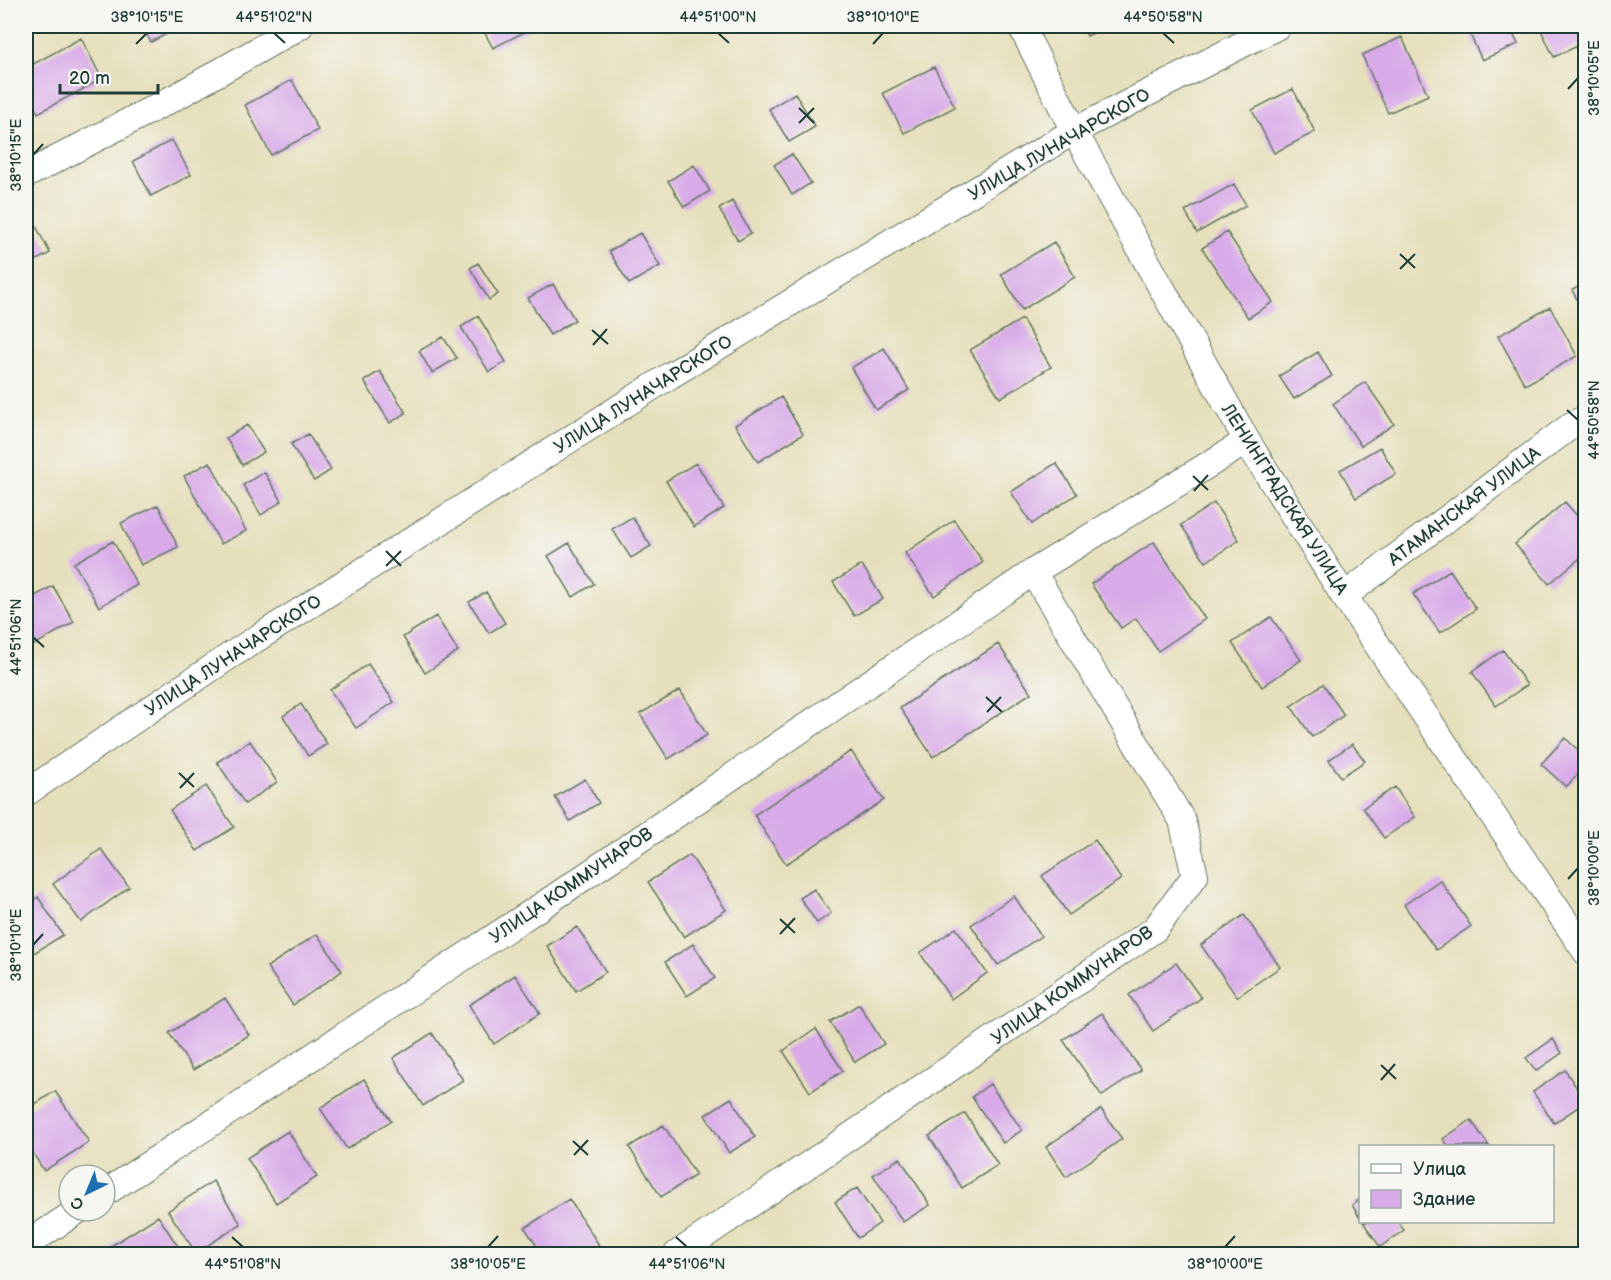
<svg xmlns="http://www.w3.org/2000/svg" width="1611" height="1280" font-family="'Balsamiq Sans',sans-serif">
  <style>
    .building { fill: #d8aae8 }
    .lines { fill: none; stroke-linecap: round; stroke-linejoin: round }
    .minor-casing { stroke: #657663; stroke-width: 28 }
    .minor { stroke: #fff; stroke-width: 26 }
    .ticks { fill: none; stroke: #1f3d34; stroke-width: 2 }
    .labels { text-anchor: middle; stroke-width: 4.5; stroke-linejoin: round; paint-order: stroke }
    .street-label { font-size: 18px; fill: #1f3d34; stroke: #f6f6f2 }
    .neatline { fill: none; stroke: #1f3d34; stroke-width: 2 }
    .ticks-label { font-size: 15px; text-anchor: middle; fill: #1f3d34 }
  </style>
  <rect width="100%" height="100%" fill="#f6f6f2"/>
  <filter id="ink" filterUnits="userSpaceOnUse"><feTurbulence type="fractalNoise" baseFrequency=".0167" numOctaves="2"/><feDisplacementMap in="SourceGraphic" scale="12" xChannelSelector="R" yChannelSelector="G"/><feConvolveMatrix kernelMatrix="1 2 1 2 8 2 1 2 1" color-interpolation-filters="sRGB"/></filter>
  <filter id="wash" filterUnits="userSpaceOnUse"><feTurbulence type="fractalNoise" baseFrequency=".008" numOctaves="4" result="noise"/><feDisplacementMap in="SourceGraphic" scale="24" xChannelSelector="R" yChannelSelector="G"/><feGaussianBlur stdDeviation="1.35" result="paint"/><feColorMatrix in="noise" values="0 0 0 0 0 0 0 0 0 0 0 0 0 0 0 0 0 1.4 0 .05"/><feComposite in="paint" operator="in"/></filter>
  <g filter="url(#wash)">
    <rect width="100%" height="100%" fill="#e6dfbb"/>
    <g id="blocks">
      <path class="building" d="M142 26H182L151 42Z
        M481 26H536L493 48Z
        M1082 26H1109L1087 36Z
        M1466 26H1509L1518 44 1482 60Z
        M1539 26H1580L1586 42 1554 57Z
        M1402 37 1428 95 1388 113 1362 55Z
        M81 38 102 79 38 113 26 90V68Z
        M934 67 955 107 904 133 883 93Z
        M292 80 318 130 271 155 245 105Z
        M1293 89 1315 132 1274 153 1252 110Z
        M795 93 815 127 789 142 769 109Z
        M172 140 191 175 151 196 133 161Z
        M792 154 811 183 792 195 774 165Z
        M694 165 710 191 684 207 668 181Z
        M1234 184 1246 205 1197 233 1185 211Z
        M732 201 751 233 738 241 719 209Z
        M26 207 50 253 26 266Z
        M1227 232 1273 302 1248 318 1202 248Z
        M640 233 660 266 629 284 609 251Z
        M1054 242 1075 277 1022 310 1001 274Z
        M478 263 498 294 489 300 470 268Z
        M1586 283V316L1572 290Z
        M553 284 575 320 550 335 528 298Z
        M1550 307 1577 356 1525 385 1498 336Z
        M478 316 506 362 489 372 461 327Z
        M1022 319 1051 367 1000 398 970 350Z
        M443 337 457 358 432 373 419 351Z
        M884 348 909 390 876 410 851 368Z
        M1318 352 1332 376 1294 399 1279 376Z
        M380 371 406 413 390 423 364 381Z
        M1365 382 1394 424 1361 446 1333 404Z
        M781 397 803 434 758 462 735 425Z
        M247 425 264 452 242 465 226 438Z
        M308 434 331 470 314 481 291 444Z
        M1380 447 1396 474 1356 498 1340 470Z
        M210 462 246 531 221 544 184 476Z
        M696 463 724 508 694 527 666 481Z
        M1056 463 1077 494 1032 524 1011 492Z
        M264 472 282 501 261 515 243 485Z
        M1565 502 1586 526V553L1549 584 1515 544Z
        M1214 503 1239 540 1206 562 1181 525Z
        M158 505 178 547 141 565 121 523Z
        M632 517 651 546 631 558 612 529Z
        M954 520 983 562 934 596 905 553Z
        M113 541 137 585 99 607 74 563Z
        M1154 542 1205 619 1158 651 1136 618 1121 628 1091 584Z
        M569 543 594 584 573 597 548 556Z
        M862 565 883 599 854 616 833 582Z
        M1450 570 1476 609 1440 633 1413 594Z
        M53 586 74 622 31 647 26 638V601Z
        M486 592 505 623 489 633 469 602Z
        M436 616 458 651 425 673 403 637Z
        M1271 617 1301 660 1262 687 1232 643Z
        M998 644 1031 693 933 757 900 708Z
        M1503 650 1527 685 1496 706 1472 672Z
        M368 664 394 702 356 728 330 690Z
        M1323 684 1344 715 1312 737 1291 706Z
        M680 690 707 735 668 759 640 714Z
        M301 704 327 744 308 756 283 716Z
        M1565 738 1586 757V766L1566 787 1541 764Z
        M250 741 277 782 245 804 217 762Z
        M1352 744 1365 761 1341 777 1329 760Z
        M851 751 884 800 786 864 754 815Z
        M585 779 599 803 570 821 555 797Z
        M206 786 234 827 197 851 170 810Z
        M1395 787 1415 817 1384 838 1363 808Z
        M1095 840 1121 879 1069 915 1042 876Z
        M101 849 129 887 81 922 53 884Z
        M690 855 726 910 684 937 648 882Z
        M1440 880 1471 926 1436 950 1404 905Z
        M814 889 831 913 817 923 800 898Z
        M1014 896 1041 936 998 965 971 925Z
        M38 897 63 935 34 953 26 940V905Z
        M1244 915 1280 967 1237 997 1201 945Z
        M577 927 606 972 576 991 547 946Z
        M956 928 987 973 951 999 920 953Z
        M317 934 342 971 293 1005 267 967Z
        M693 944 715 978 687 996 665 962Z
        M1176 963 1201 998 1153 1031 1129 995Z
        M515 975 540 1013 494 1044 469 1005Z
        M225 998 249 1035 193 1070 169 1033Z
        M859 1004 884 1044 855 1062 830 1022Z
        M1102 1013 1141 1070 1102 1096 1063 1040Z
        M816 1029 843 1071 810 1092 783 1051Z
        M432 1033 463 1080 423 1106 393 1058Z
        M1553 1039 1562 1053 1536 1071 1526 1058Z
        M1565 1070 1586 1102 1554 1123 1533 1092Z
        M364 1079 391 1121 347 1149 320 1108Z
        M990 1084 1022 1130 1003 1143 972 1097Z
        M55 1091 89 1142 44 1171 26 1142V1110Z
        M731 1098 755 1137 729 1153 705 1115Z
        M1101 1109 1122 1139 1066 1177 1046 1147Z
        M965 1113 998 1165 962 1188 929 1136Z
        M1471 1120 1489 1146H1448L1443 1139Z
        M663 1125 696 1175 661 1197 629 1147Z
        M288 1131 317 1177 276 1203 247 1158Z
        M900 1158 930 1205 903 1222 873 1175Z
        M213 1181 241 1224 196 1253 168 1211Z
        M857 1188 880 1223 858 1238 835 1202Z
        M569 1199 599 1245 584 1254H542L525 1228Z
        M1360 1199V1218L1352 1205Z
        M158 1216 183 1254H117L111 1246Z
        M1363 1222H1398L1404 1230 1380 1247Z"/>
    </g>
  </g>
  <g filter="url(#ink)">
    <use href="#blocks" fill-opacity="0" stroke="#657663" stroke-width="1.5"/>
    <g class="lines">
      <defs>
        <path id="minor" d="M1021 26 1074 131 1247 441 1344 596 1586 952
          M26 175 181 94 300 26
          M1344 596 1572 425 1586 418
          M26 793 228 657 671 375 1074 131 1278 26
          M105 1193 543 905 1033 572 1247 441
          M26 1245 77 1211
          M677 1254 1155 929 1195 876 1182 820 1033 572"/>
      </defs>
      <use href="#minor" class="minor-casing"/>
      <use href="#minor" class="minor"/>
    </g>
  </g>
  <path class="ticks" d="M274 33 285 43M718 33 729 43M1163 33 1174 43M136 44 147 33M873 44 883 33M1568 89 1578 78M799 108 814 123M799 123 814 108M33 155 43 144M1400 254 1415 268M1400 269 1415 254M592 330 608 344M593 345 607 329M1567 410 1578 420M1193 476 1208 490M1194 491 1208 475M386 551 401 566M386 566 401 551M33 637 44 647M986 697 1002 712M987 712 1001 697M179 773 194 787M180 788 194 773M1568 879 1578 868M780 919 795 933M780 934 795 918M33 945 43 934M1381 1065 1396 1079M1381 1080 1395 1064M573 1141 588 1155M574 1155 588 1140M232 1237 243 1247M676 1237 687 1247M488 1247 498 1236M1225 1247 1235 1236"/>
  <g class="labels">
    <g class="street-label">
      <text transform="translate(1059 144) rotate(-30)" y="6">УЛИЦА ЛУНАЧАРСКОГО</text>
      <text transform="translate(643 394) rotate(-32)" y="6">УЛИЦА ЛУНАЧАРСКОГО</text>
      <text transform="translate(1285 499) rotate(58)" y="6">ЛЕНИНГРАДСКАЯ УЛИЦА</text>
      <text transform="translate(1464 506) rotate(-37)" y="6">АТАМАНСКАЯ УЛИЦА</text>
      <text transform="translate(233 655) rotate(-33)" y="6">УЛИЦА ЛУНАЧАРСКОГО</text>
      <text transform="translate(571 885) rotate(-34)" y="6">УЛИЦА КОММУНАРОВ</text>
      <text transform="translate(1072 985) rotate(-35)" y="6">УЛИЦА КОММУНАРОВ</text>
    </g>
  </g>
  <rect width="1611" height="1280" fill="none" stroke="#f6f6f2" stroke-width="66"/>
  <rect x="1359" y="1145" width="195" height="78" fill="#f6f6f2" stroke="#a0aca6" stroke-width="1.5"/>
  <rect x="1371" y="1164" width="30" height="9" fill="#ffffff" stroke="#a0aca6" stroke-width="1.5"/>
  <text x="1413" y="1175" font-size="18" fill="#1f3d34">Улица</text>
  <rect x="1371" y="1190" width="30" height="18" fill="#d8aae8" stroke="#a0aca6" stroke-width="1.5"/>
  <text x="1413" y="1205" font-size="18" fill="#1f3d34">Здание</text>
  <g transform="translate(87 1193) rotate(223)"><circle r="28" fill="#f6f6f2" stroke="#a0aca6" stroke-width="1.5"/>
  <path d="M0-4.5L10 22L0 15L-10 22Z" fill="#1f6fb2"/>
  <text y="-9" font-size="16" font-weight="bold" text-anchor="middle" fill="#1f3d34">С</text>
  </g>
  <path d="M60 84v9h98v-9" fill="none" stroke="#1f3d34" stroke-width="3"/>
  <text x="69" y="84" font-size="18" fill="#1f3d34" stroke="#f6f6f2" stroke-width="4.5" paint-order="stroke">20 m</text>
  <rect x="33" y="33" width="1545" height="1214" class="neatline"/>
  <g class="ticks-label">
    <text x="147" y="22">38°10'15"E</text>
    <text x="274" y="22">44°51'02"N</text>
    <text x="718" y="22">44°51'00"N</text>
    <text x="883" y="22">38°10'10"E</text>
    <text x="1163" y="22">44°50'58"N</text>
    <text transform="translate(1594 78) rotate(-90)" y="5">38°10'05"E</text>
    <text transform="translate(16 155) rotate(-90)" y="5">38°10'15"E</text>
    <text transform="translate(1594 420) rotate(-90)" y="5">44°50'58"N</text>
    <text transform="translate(16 637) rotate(-90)" y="5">44°51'06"N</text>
    <text transform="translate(1594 868) rotate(-90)" y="5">38°10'00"E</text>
    <text transform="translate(16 945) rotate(-90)" y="5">38°10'10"E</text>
    <text x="243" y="1269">44°51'08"N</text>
    <text x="488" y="1269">38°10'05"E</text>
    <text x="687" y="1269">44°51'06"N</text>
    <text x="1225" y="1269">38°10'00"E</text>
  </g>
</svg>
